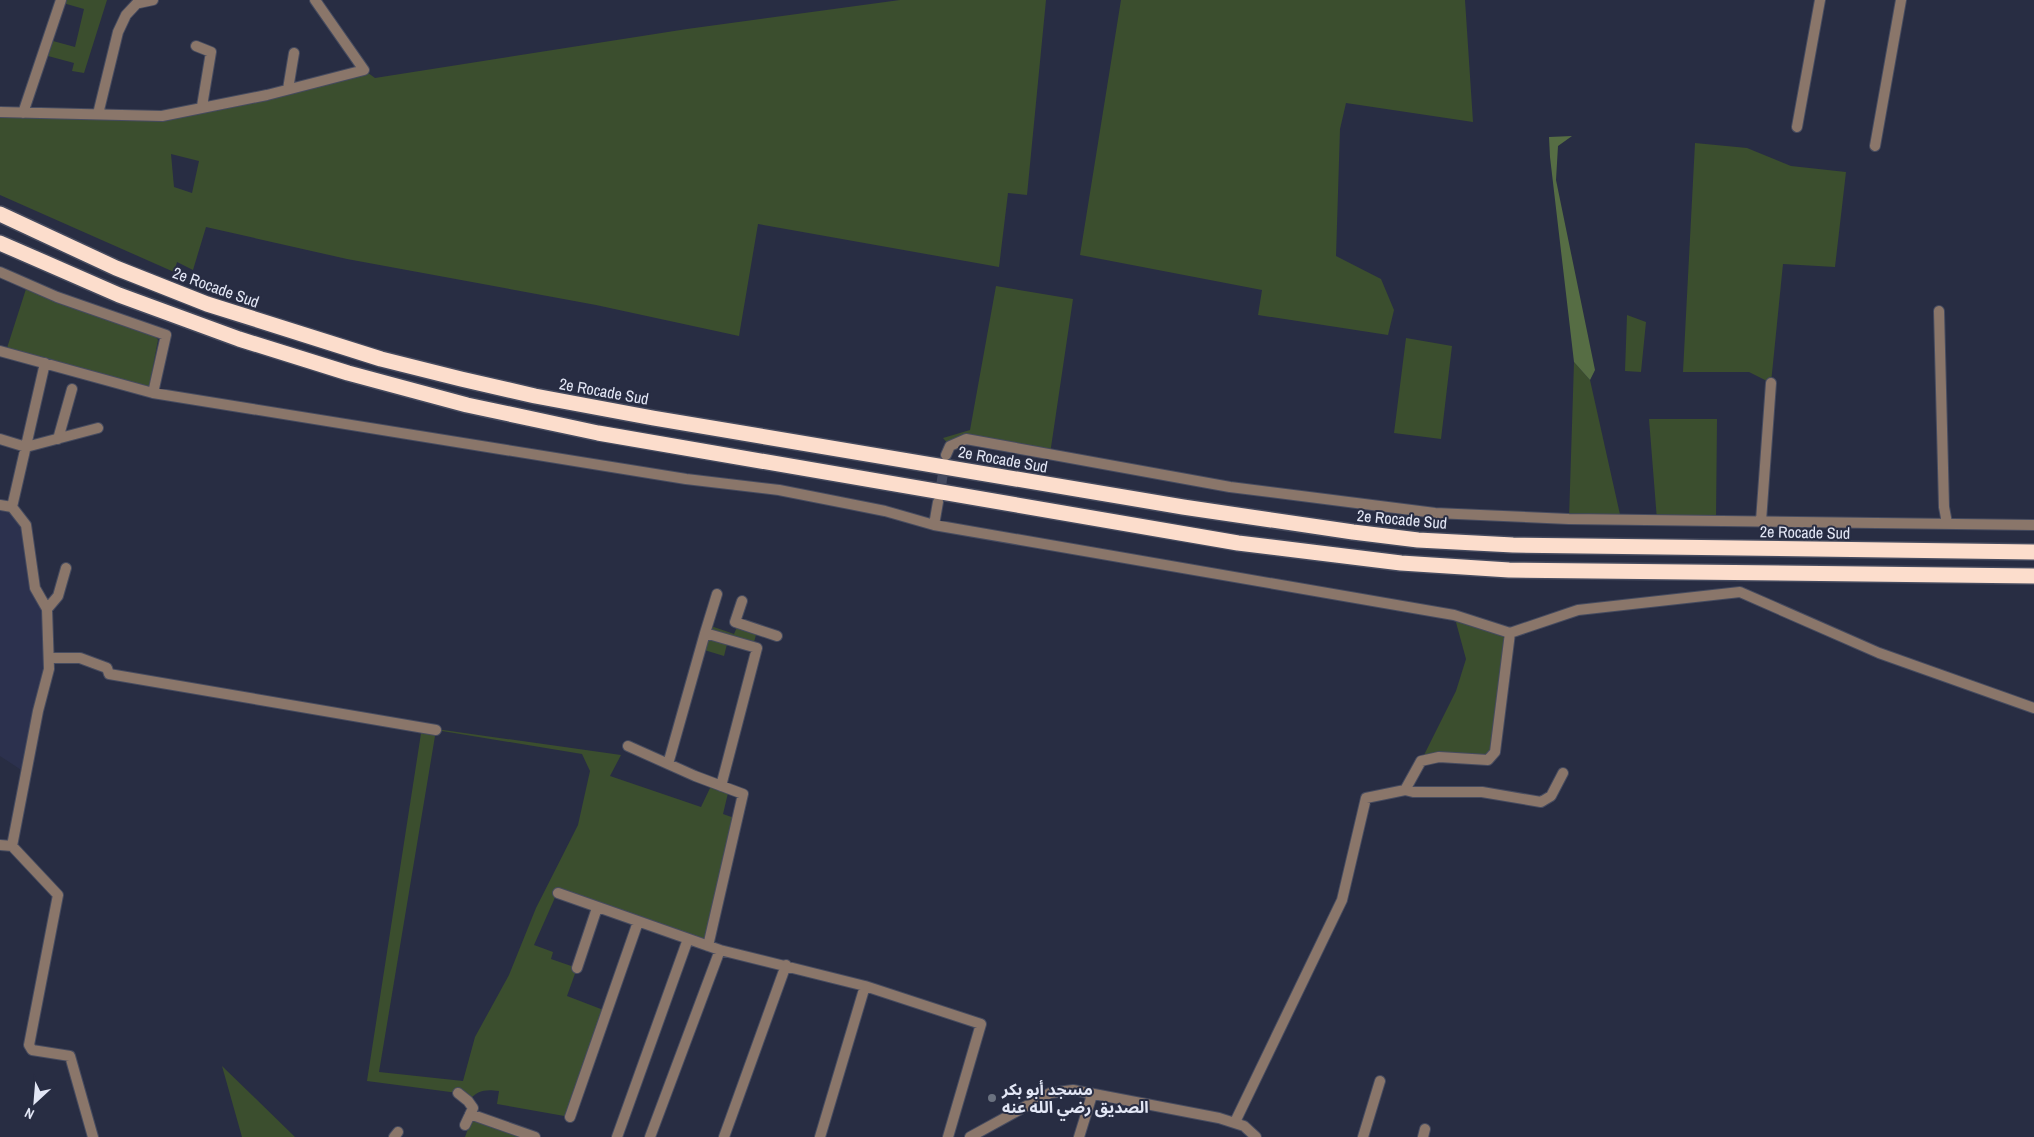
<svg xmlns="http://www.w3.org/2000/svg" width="2034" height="1137" font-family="'Archivo Narrow','Noto Sans Arabic',sans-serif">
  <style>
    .built { fill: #2c314e }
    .green { fill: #3b4e2e; fill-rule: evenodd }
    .forest { fill: #566d44 }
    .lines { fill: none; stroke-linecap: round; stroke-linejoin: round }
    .minor-tunnel { stroke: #44495e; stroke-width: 10; stroke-dasharray: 10 5; stroke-linecap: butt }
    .minor-casing { stroke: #464b5f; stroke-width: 12 }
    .motorway-casing { stroke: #464b5f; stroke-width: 18 }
    .minor { stroke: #8a766a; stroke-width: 10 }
    .motorway { stroke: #fcddcc; stroke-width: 15 }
    .worship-dot { fill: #6b7280; stroke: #282d43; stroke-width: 2 }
    .labels { text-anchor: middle; stroke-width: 4; stroke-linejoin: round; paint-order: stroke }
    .street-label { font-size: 16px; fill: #e2e6f5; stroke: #282d43 }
    .poi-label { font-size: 16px; font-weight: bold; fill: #e2e6f5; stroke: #282d43; text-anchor: start }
  </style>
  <rect width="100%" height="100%" fill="#282d43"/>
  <path class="built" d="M0 505 12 507 26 525 35 588 47 609 49 646 26 773 0 756Z"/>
  <path class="green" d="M64 0H107L84 73 72 71 74 63 48 56 53 41 75 47 84 9 63 3Z
    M900 0H1046L1027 195 1008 193 999 267 758 224 739 336 596 305 347 259 206 227 193 270 177 262 174 272 0 195V112L162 116 364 70 375 78 687 29ZM171 154 199 161 192 193 174 187Z
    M1121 0H1465L1473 122 1346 103 1340 129 1336 256 1381 279 1394 310 1388 335 1258 315 1262 290 1080 255Z
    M1695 143 1747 148 1791 166 1846 172 1835 267 1783 264 1771 383 1749 372H1683Z
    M996 286 1073 299 1050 454 966 439 950 446 943 438 970 430Z
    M26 289 155 335 158 340 149 388 7 348Z
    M1627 315 1646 322 1641 372 1625 371Z
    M1406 338 1452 346 1441 439 1394 433Z
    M1574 362 1590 380 1621 519H1569Z
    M1649 419H1717L1716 520H1657Z
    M1454 615 1510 633 1495 752 1488 760 1421 761 1456 691 1466 659Z
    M708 625 734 634 738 625 757 631 753 646 728 640 724 656 701 649Z
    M422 727 621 755 610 776 701 807 711 786 728 793 723 814 737 819 708 946 557 893 534 945 553 952 551 959 577 968 567 996 606 1011 570 1117 497 1104 499 1091C485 1089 478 1090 468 1101L458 1093 367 1081ZM436 730 582 754 590 771 578 825 536 908 509 975 475 1037 463 1081 379 1072Z
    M222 1066 295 1137H242Z
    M472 1118 531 1137H465Z"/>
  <path class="forest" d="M1572 136 1558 146 1556 180 1595 370 1590 380 1574 362 1550 157 1549 137Z"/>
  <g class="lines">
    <path class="minor-tunnel" d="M939 498 945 461"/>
    <defs>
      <path id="minor" d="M139 3 153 0
        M196 46 211 52 202 106
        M288 89 294 53
        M0 112 162 116 267 95 364 70 315 0
        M23 113 61 0
        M98 114 118 32 126 15 140 0
        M1797 127 1820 0
        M1875 146 1901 0
        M0 272 57 297 166 335 153 393
        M1939 311 1944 507 1947 523
        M0 351 153 393 686 479 779 490 885 511 934 525 1454 615 1510 633
        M0 439 26 447 98 428
        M58 439 72 389
        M946 455 950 446 966 439 1230 487 1435 513 1569 519 2034 525
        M0 505 12 507 26 525 35 588 47 609
        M12 507 45 363
        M1761 521 1771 383
        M934 525 938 502
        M742 601 735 622 777 636
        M705 633 717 594
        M49 658H80L107 668 109 674 436 730
        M628 746 695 776 743 794 708 946
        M668 764 705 633 757 648 721 786
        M1405 790 1413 792H1482L1541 802 1551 796 1563 773
        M0 845 12 846 38 711 49 669 47 609 58 596 66 568
        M12 846 58 895 29 1045 32 1050 70 1056 93 1137
        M558 893 720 950 865 986 981 1024 948 1137
        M577 968 597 908
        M458 1093 468 1101 473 1108 465 1125
        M470 1114 535 1137
        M570 1117 638 922
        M1235 1122 1342 900 1366 798 1405 790 1421 761 1439 757 1488 760 1495 752 1510 633 1578 610 1740 592 1879 653 2034 708
        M394 1137 398 1132
        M617 1137 688 939
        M650 1137 720 950
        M724 1137 786 965
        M820 1137 865 986
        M970 1137 1050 1093 1073 1090 1219 1118 1244 1126 1256 1137
        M1079 1137 1092 1095
        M1363 1137 1380 1081
        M1423 1137 1425 1129"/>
      <path id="motorway" d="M0 214 116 268 207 304 381 359 461 379 535 396 653 418 1183 507 1353 532 1418 540 1513 545 2034 552
        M0 243 119 295 239 339 348 373 467 405 598 433 1238 543 1401 563 1509 570 2034 576"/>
    </defs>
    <use href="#minor" class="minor-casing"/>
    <use href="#motorway" class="motorway-casing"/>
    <use href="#minor" class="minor"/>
    <use href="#motorway" class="motorway"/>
  </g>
  <circle class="worship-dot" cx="992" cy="1098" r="5"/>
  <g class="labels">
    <g class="street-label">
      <text transform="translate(216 287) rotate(20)" y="6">2e Rocade Sud</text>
      <text transform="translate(604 391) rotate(10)" y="6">2e Rocade Sud</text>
      <text transform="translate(1003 459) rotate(10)" y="6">2e Rocade Sud</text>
      <text transform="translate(1402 519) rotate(5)" y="6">2e Rocade Sud</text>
      <text transform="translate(1805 532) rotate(1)" y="6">2e Rocade Sud</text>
    </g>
    <g class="poi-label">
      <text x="1002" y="1095">مسجد أبو بكر<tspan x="1002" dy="18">الصديق رضي الله عنه</tspan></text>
    </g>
  </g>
  <g transform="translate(35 1102) rotate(206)" stroke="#282d43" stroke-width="4" paint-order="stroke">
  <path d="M0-4L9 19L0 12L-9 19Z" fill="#e2e6f5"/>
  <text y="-8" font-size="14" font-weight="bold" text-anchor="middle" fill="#e2e6f5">N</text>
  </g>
</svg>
